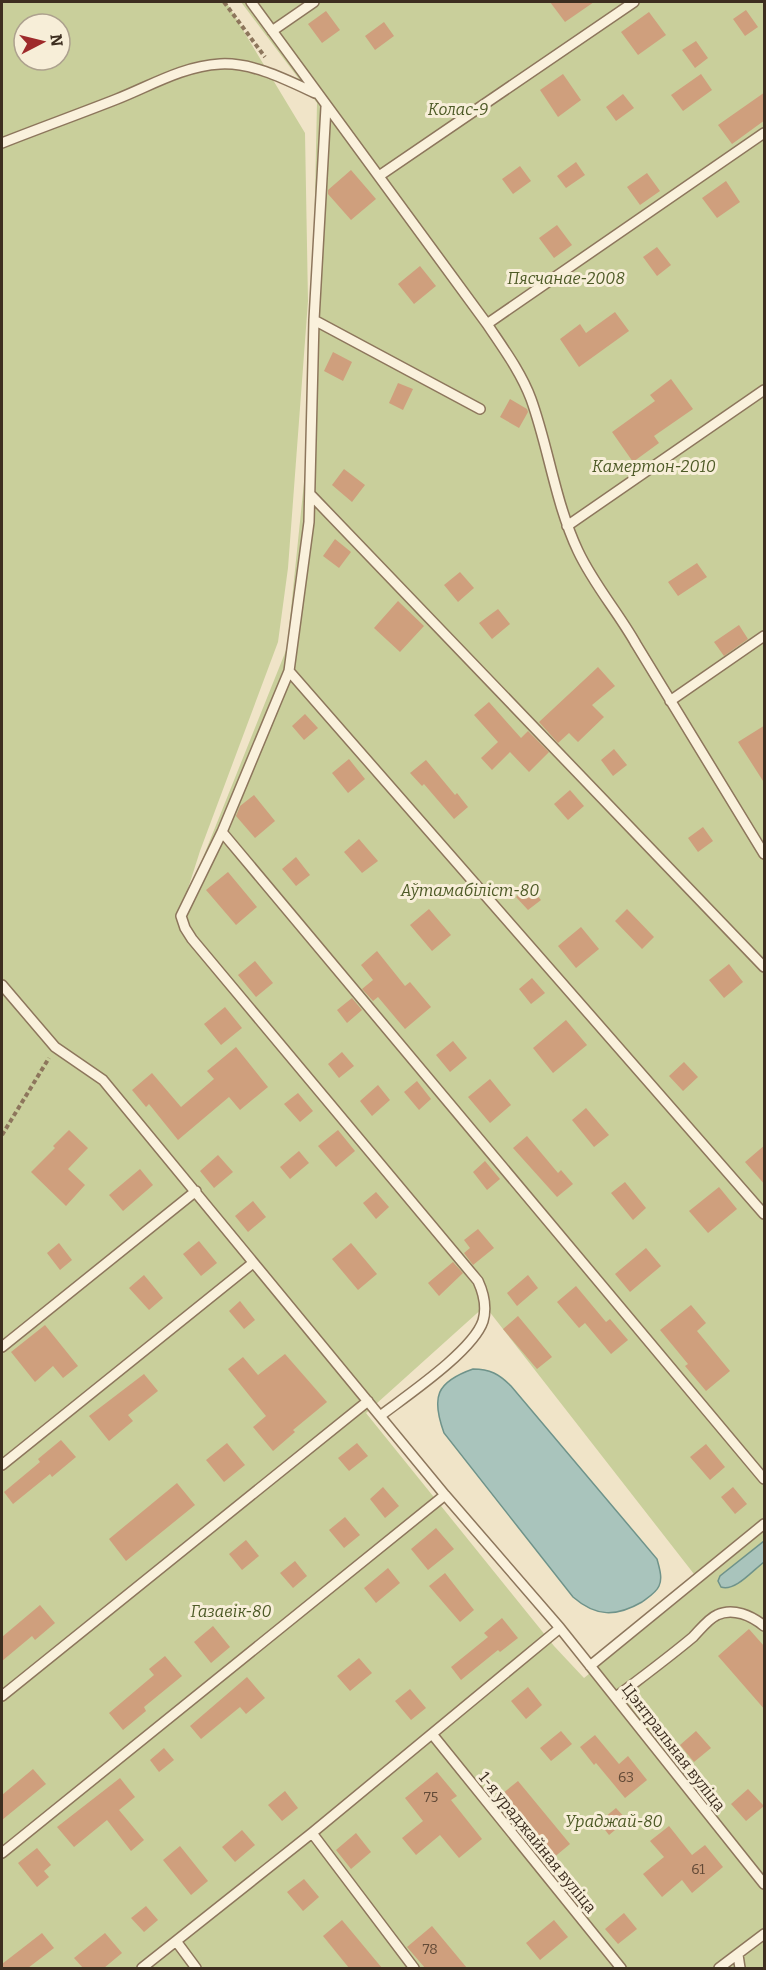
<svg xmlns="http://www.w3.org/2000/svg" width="766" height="1970" font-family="Bitter,serif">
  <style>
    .green { fill: #c9cf9b; fill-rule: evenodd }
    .water { fill: #a9c4bc; stroke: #6f938a; stroke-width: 1.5 }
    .building { fill: #cf9f7d }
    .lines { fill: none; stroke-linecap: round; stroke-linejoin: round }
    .lane-casing { stroke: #8d765c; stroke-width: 12 }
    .path { stroke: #8d765c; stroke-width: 4; stroke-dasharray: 4.5 3; stroke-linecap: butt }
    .lane { stroke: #faf1dc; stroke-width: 9 }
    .labels { text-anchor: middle; stroke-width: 6; stroke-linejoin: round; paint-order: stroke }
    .number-label { font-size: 14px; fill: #624a37 }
    .park-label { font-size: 16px; font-style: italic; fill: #4d5a26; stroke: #f7eed8 }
    .street-label { font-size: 16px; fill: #3d2e20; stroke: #f7eed8 }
  </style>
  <rect width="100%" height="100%" fill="#f0e4c8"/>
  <path class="green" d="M2 2H226L305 133 308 301 288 568 278 642 200 851 178 920 287 648 310 424 317 103 241 2H764V1968H2ZM24 24H60V60H24ZM485 1306 701 1583 584 1678 554 1646 366 1413Z"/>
  <path class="water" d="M473 1369C490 1369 499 1374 511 1386L657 1559C659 1567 663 1578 659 1586 656 1593 647 1598 642 1602 616 1617 596 1617 573 1597L444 1433C431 1397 436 1382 473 1369Z
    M764 1541V1562C753 1570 735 1592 721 1587L718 1581 720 1576Z"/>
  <path class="building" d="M550 2H594L565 22Z
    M746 10 758 27 745 36 733 19Z
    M326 11 340 30 322 43 308 24Z
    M649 12 666 35 638 55 621 32Z
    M384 22 394 36 375 50 365 36Z
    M696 41 708 58 695 68 682 50Z
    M563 74 581 100 558 117 540 90Z
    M701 74 712 90 683 111 671 95Z
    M765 92V120L732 144 718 125Z
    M623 94 634 108 616 121 606 107Z
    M576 162 585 175 566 188 557 176Z
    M520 166 531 181 513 194 502 179Z
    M351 170 376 199 351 220 328 194V190Z
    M647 173 660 191 640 205 627 187Z
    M726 181 740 202 717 218 702 198Z
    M557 225 572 245 554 258 539 238Z
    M657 247 671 265 657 276 643 257Z
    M420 266 436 286 414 304 398 284Z
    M615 312 629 331 579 367 560 339 580 324 586 333Z
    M333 352 352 362 343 381 324 371Z
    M671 379 693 409 654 436 659 443 633 462 612 432 655 401 650 395Z
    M398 383 413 389 403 410 389 403Z
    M510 399 527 409 528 412 519 428 500 417Z
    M344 469 365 485 352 502 332 485Z
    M335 539 351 552 339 568 323 556Z
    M697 563 707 577 678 596 668 582Z
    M460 572 474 588 458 602 444 585Z
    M398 601 424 626 400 652 374 628Z
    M498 609 510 624 492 639 479 623Z
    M739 625 748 639 724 656 714 642Z
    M598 667 615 686 592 705 604 717 578 742 569 733 558 743 539 722Z
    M489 702 521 738 528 731 549 752 529 772 510 752 492 770 481 758 498 742 474 715Z
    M305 714 318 728 304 740 292 726Z
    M765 725V784L738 742Z
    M614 749 627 765 613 776 601 760Z
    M349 759 365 779 348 793 332 773Z
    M426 760 455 795 457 793 468 807 454 819 424 784 422 786 410 773Z
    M570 790 584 806 568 820 554 804Z
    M254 795 275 821 255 838 236 816 240 806Z
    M703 827 713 841 698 852 688 838Z
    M359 839 378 861 362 873 344 852Z
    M296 857 310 875 296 886 282 869Z
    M228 872 257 907 236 925 206 890Z
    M529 886 541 900 528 910 516 897Z
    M429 909 451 935 432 951 410 925Z
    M627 909 654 937 642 949 615 921Z
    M581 927 599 949 576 968 558 946Z
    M377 951 405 986 410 982 431 1007 405 1029 378 997 373 1001 362 989 373 980 361 965Z
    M255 961 273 983 256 997 238 975Z
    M729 964 743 982 724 998 709 980Z
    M532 978 545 993 531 1004 519 989Z
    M352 998 362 1010 347 1023 337 1010Z
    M225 1007 242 1028 221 1045 204 1024Z
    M566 1020 587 1045 553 1073 533 1048Z
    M453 1041 467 1058 450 1072 436 1055Z
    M236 1047 268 1087 240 1110 229 1097 178 1140 149 1104 146 1107 132 1090 152 1073 181 1107 214 1079 207 1071Z
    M342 1052 354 1066 339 1078 328 1064Z
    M684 1062 698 1077 683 1091 669 1076Z
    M490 1079 511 1105 490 1123 468 1097Z
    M417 1081 431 1099 419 1110 404 1092Z
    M378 1085 390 1100 372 1116 360 1101Z
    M298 1093 313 1111 300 1122 284 1104Z
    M586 1108 609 1135 594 1147 572 1120Z
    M69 1130 88 1148 68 1169 85 1185 66 1206 31 1172 55 1148 53 1146Z
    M338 1130 355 1151 336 1167 318 1146Z
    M527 1136 558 1173 561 1170 573 1184 557 1197 513 1148Z
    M765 1145V1185L745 1162Z
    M299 1151 309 1163 290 1179 280 1167Z
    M218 1155 233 1172 214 1188 200 1171Z
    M485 1161 500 1179 487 1190 473 1172Z
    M140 1169 153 1185 123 1211 109 1195Z
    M625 1182 646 1208 633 1220 611 1193Z
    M719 1187 737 1209 708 1233 689 1211Z
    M376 1192 389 1207 376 1219 363 1203Z
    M253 1201 266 1217 248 1232 235 1216Z
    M478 1229 494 1248 473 1265 464 1253 470 1248 464 1240Z
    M199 1241 217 1263 201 1276 183 1254Z
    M59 1243 72 1260 60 1270 47 1253Z
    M351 1243 377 1274 358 1290 332 1259Z
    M646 1248 661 1266 630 1292 615 1274Z
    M453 1262 463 1273 439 1296 428 1283Z
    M144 1275 163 1298 149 1310 129 1288Z
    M528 1275 538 1288 517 1306 507 1293Z
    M576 1286 606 1322 610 1319 628 1340 611 1354 585 1323 579 1328 557 1302Z
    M240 1301 255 1320 244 1329 229 1311Z
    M691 1305 706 1323 697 1331 730 1371 706 1391 685 1366 688 1364 660 1330Z
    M518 1316 552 1357 537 1369 503 1329Z
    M45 1325 78 1366 63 1378 53 1366 35 1382 11 1352Z
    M285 1354 327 1402 293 1430 295 1432 273 1451 253 1427 266 1416 228 1369 243 1357 258 1375Z
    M144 1374 158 1391 128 1415 133 1421 109 1441 89 1416Z
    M61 1440 76 1457 52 1477 50 1474 13 1504 4 1492 40 1462 38 1459Z
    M227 1443 245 1465 224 1482 206 1460Z
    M357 1443 368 1456 349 1471 338 1458Z
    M706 1444 725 1467 710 1480 690 1457Z
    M177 1483 195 1505 126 1561 109 1539Z
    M383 1487 399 1506 385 1518 370 1499Z
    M733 1487 747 1504 735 1514 721 1497Z
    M345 1517 360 1535 344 1548 329 1530Z
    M436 1528 454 1549 428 1570 411 1549Z
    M246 1540 259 1556 242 1570 229 1554Z
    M295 1561 307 1576 293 1588 280 1573Z
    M388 1568 400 1583 376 1603 364 1588Z
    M445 1573 474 1610 460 1622 429 1586Z
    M40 1605 55 1623 35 1640 32 1636 2 1661V1637Z
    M502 1618 518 1638 500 1652 498 1650 461 1680 451 1667 488 1637 484 1633Z
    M213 1626 230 1647 211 1663 194 1642Z
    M749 1629 765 1647V1710L718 1656Z
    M165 1656 182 1676 144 1707 146 1711 123 1730 109 1713 154 1675 149 1669Z
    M359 1658 372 1673 350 1691 337 1676Z
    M247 1677 265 1698 246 1714 240 1707 201 1739 190 1726Z
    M528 1687 542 1705 526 1719 511 1701Z
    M410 1689 426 1708 411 1720 395 1701Z
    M561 1731 572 1744 551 1761 540 1748Z
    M696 1731 711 1748 694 1762 680 1745Z
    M595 1735 619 1764 628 1756 647 1780 625 1798 596 1763 594 1765 580 1747Z
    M164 1748 174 1760 159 1772 150 1760Z
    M33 1769 46 1784 2 1820V1795Z
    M437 1772 457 1796 451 1800 482 1839 459 1858 440 1835 416 1855 402 1838 423 1821 405 1798Z
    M120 1778 135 1797 119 1810 144 1840 131 1851 107 1820 74 1847 57 1827Z
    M518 1781 570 1844 552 1859 519 1818 515 1821 497 1798Z
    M748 1789 764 1806 746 1821 731 1804Z
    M285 1791 298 1808 282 1821 268 1805Z
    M616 1808 627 1820 609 1835 599 1822Z
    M669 1826 692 1855 705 1845 723 1867 692 1893 682 1880 662 1897 643 1874 664 1857 650 1841Z
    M242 1830 255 1845 235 1862 222 1847Z
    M356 1833 371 1852 351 1869 336 1850Z
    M180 1846 208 1881 191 1895 163 1860Z
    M37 1848 51 1865 44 1871 49 1877 37 1887 18 1863Z
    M304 1879 319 1897 303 1911 287 1892Z
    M146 1906 158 1920 144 1932 131 1918Z
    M624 1913 637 1929 618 1944 605 1929Z
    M342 1920 382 1968H349L323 1936Z
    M554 1920 568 1937 540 1960 526 1943Z
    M432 1926 467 1968H425L407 1947Z
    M42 1933 54 1948 28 1968H2V1964Z
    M105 1933 122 1953 104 1968H83L74 1958Z"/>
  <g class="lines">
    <defs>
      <path id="lane" d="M251 2 487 324C503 348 521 372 531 399 549 449 555 502 578 551 594 585 618 612 636 644 679 714 722 784 764 854
        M272 31 314 2
        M326 107 314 320 309 522 289 671 222 832 181 916 185 928 192 939 478 1281C484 1294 487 1307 483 1321 473 1351 406 1396 380 1416
        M2 143C40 128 79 114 117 99 150 86 183 66 220 64 252 62 287 80 315 93
        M379 176 634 2
        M314 320 480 409
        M487 324 764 133
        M310 494 764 967
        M567 526 764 390
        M289 671 764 1214
        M670 701 764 636
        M222 832 764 1479
        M2 985 55 1047 103 1080 445 1495 560 1628 764 1884
        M2 1347 196 1191
        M2 1465 253 1263
        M590 1666 764 1524
        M2 1696 368 1401
        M616 1697C642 1677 668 1658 693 1637 700 1630 708 1619 717 1615 733 1607 752 1616 764 1626
        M432 1734 621 1968
        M312 1833 414 1968
        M2 1853 445 1495
        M176 1941 196 1968
        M738 1955 740 1968
        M142 1968 312 1833 560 1628
        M719 1968 764 1934"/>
    </defs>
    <use href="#lane" class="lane-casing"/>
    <path class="path" d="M224 2 265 57
      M2 1135 49 1058"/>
    <use href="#lane" class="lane"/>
  </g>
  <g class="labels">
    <g class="number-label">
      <text x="626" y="1782">63</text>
      <text x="431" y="1802">75</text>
      <text x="698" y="1874">61</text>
      <text x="430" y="1954">78</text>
    </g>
    <g class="park-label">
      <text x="458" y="115">Колас-9</text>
      <text x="566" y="284">Пясчанае-2008</text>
      <text x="654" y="472">Камертон-2010</text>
      <text x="470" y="896">Аўтамабіліст-80</text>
      <text x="231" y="1617">Газавік-80</text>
      <text x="614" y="1827">Ураджай-80</text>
    </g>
    <g class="street-label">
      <text transform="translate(674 1747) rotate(52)" y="6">Цэнтральная вуліца</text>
      <text transform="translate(538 1842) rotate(51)" y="6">1-я ураджайная вуліца</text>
    </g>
  </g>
  <rect width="766" height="1970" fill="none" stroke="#3d2e20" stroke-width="6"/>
  <g transform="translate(42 42) rotate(83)"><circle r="28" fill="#f7eed8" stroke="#ada18e" stroke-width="1.5"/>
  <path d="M0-4.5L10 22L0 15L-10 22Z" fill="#9e2a2b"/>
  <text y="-9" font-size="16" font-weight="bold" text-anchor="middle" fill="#3d2e20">N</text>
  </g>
</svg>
